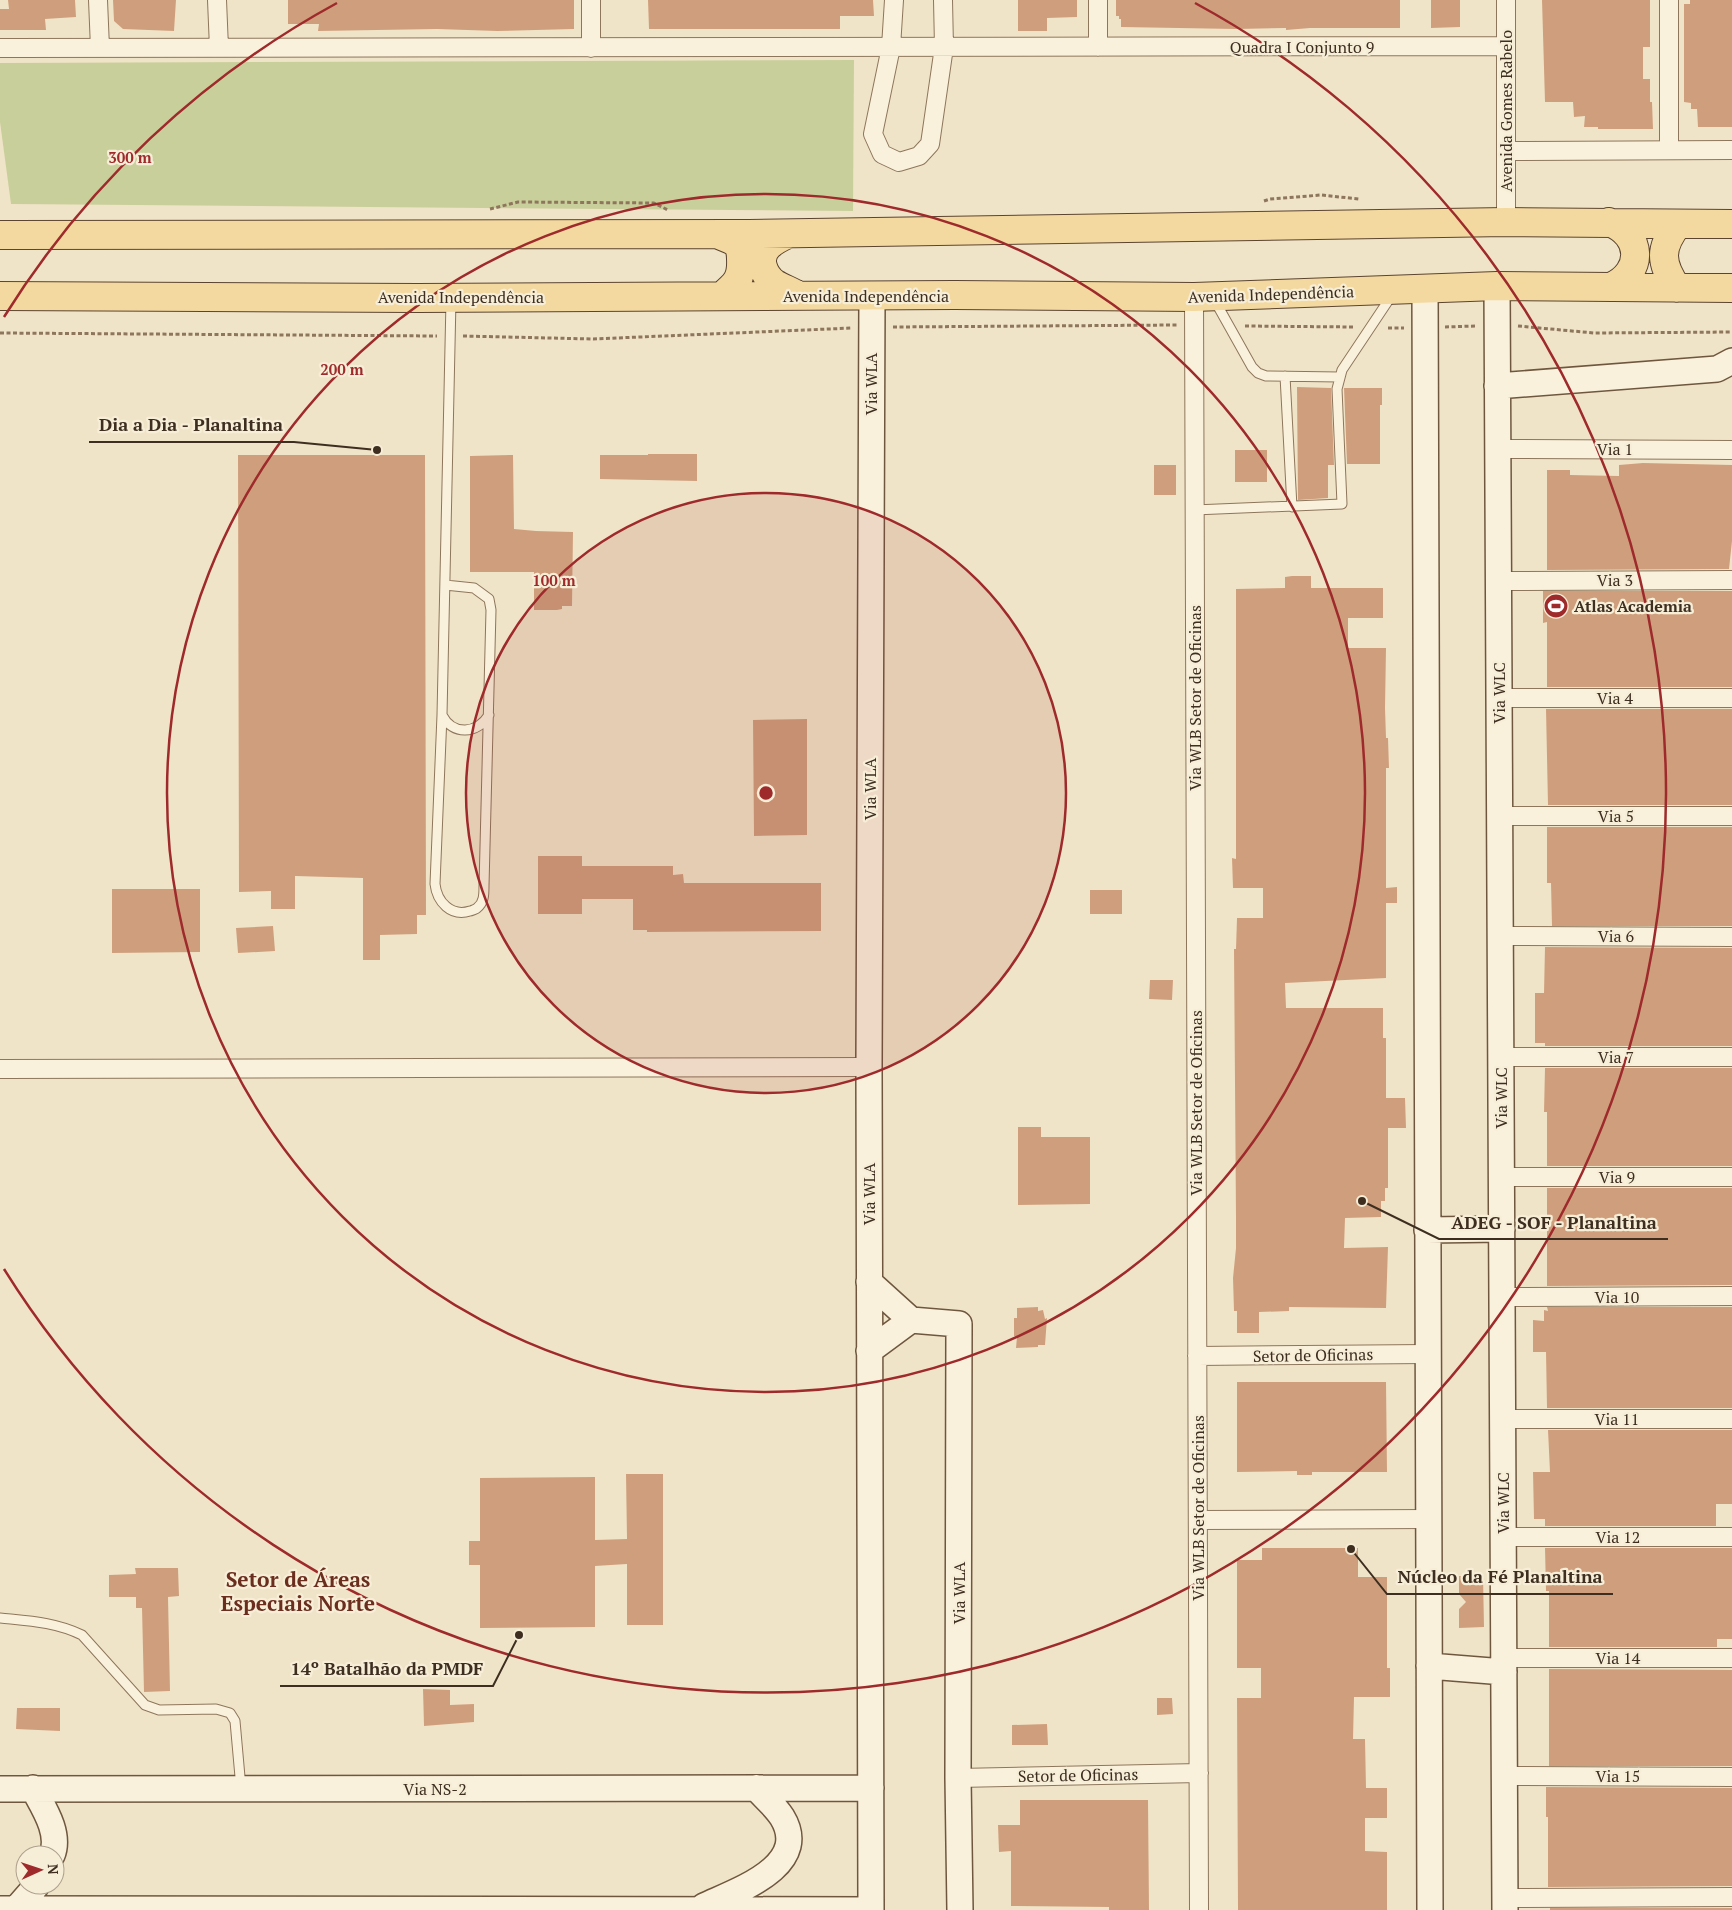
<svg xmlns="http://www.w3.org/2000/svg" width="1732" height="1910" font-family="'PT Serif',serif">
  <style>
    .green { fill: #c9cf9b }
    .building { fill: #cf9f7d }
    .lines { fill: none; stroke-linecap: round; stroke-linejoin: round }
    .lane-casing { stroke: #8d765c; stroke-width: 11 }
    .street-casing { stroke: #8d765c; stroke-width: 20 }
    .secondary-casing { stroke: #6f573f; stroke-width: 28 }
    .primary-casing { stroke: #5b4430; stroke-width: 30 }
    .path { stroke: #8d765c; stroke-width: 3; stroke-dasharray: 4 2.5; stroke-linecap: butt }
    .lane { stroke: #faf1dc; stroke-width: 9 }
    .street { stroke: #faf1dc; stroke-width: 18 }
    .secondary { stroke: #faf1dc; stroke-width: 25 }
    .primary { stroke: #f3d9a0; stroke-width: 28 }
    .ring { fill: none; stroke: #9e2a2b; stroke-width: 2.5 }
    .labels { text-anchor: middle; stroke-width: 4.5; stroke-linejoin: round; paint-order: stroke }
    .street-label { font-size: 16px; fill: #3d2e20; stroke: #f7eed8 }
    .poi-label { font-size: 16px; font-weight: bold; fill: #3d2e20; stroke: #f7eed8; text-anchor: start }
    .district-label { font-size: 21px; font-weight: bold; fill: #6b2e1e; stroke: #f7eed8 }
    .centre { fill: #9e2a2b; stroke: #f7eed8; stroke-width: 2.5 }
    .ring-label { font-size: 15px; text-anchor: middle; font-weight: bold; fill: #9e2a2b; stroke: #f7eed8; stroke-width: 4.5; stroke-linejoin: round; paint-order: stroke }
    .leader { fill: none; stroke: #3d2e20; stroke-width: 2 }
    .callout-dot { fill: #3d2e20; stroke: #f7eed8; stroke-width: 2 }
    .callout-label { font-size: 18px; text-anchor: middle; font-weight: bold; fill: #3d2e20; stroke: #f7eed8; stroke-width: 4.5; stroke-linejoin: round; paint-order: stroke }
  </style>
  <rect width="100%" height="100%" fill="#f0e4c8"/>
  <path class="green" d="M854 60 853 211 11 204 0 122V63Z"/>
  <path class="building" d="M8 0H75L76 17 45 19 46 30H0V9H9Z
    M113 0H176L174 31 123 29 114 21Z
    M288 0H574V29L497 31 437 29 318 31 319 24H288Z
    M648 0H873L874 16H840V29H649Z
    M1018 0H1077V17L1047 18V31H1018Z
    M1116 0H1400V28H1310L1286 30V28L1236 29 1121 27V19H1119V16H1116Z
    M1431 0H1460V27L1431 28Z
    M1542 0H1650V47H1643V79H1650V102H1652L1653 129H1598V127H1584L1585 116 1574 117 1573 102H1545Z
    M1690 0H1732V127H1698L1697 109H1691V103L1684 102V4H1690Z
    M1297 387 1331 388 1334 465H1328V498L1298 500Z
    M1344 388H1382V405H1380V464H1347Z
    M1235 450H1267V482H1235Z
    M648 454H697V481L600 479V455H648Z
    M238 455H425L426 915H417V934L380 935V960H363V878L295 876V909H271V891L239 892Z
    M513 455 514 529 536 531 573 532 572 606H562V609L557 610H534V572H470V456Z
    M1643 463 1732 465V541L1729 569 1547 570V470H1570V475L1619 476V465Z
    M1154 465H1176V495H1154Z
    M1292 576H1311V588H1383V618H1348V648H1386L1385 708 1386 738H1388L1389 768H1386V888L1397 887V903H1386V978L1285 983 1286 1008H1383V1038H1386V1098H1405L1406 1128H1388V1188H1385V1201H1381V1217L1345 1218 1344 1248 1388 1247 1386 1308 1289 1307V1311L1259 1312V1333H1237V1311H1234L1233 1278 1236 1248V1218L1234 949H1236L1237 918H1263V888H1233L1232 858 1236 859V589L1285 588V577Z
    M1543 591H1732V687H1547V622L1543 623Z
    M1546 709H1732V805H1548Z
    M807 719V835L754 836 753 720Z
    M1547 827H1732V926H1552L1551 883H1547Z
    M538 856H582V866H673V875L683 874 684 883H821V931L647 932V930H633V899H582V914H538Z
    M112 889H200V952L112 953Z
    M1090 890H1122V914H1090Z
    M273 926 275 951 238 953 236 928Z
    M1545 947 1732 948V1046H1545V1043H1535V993H1544Z
    M1150 980H1173L1172 1000 1149 999Z
    M1545 1068H1732V1166H1547V1112H1544Z
    M1018 1127H1041V1137H1090V1204L1018 1205Z
    M1547 1188H1732V1285L1547 1286Z
    M1038 1307V1311L1043 1310 1045 1319 1047 1318 1045 1345H1038V1347L1016 1348 1017 1337 1014 1336V1318H1017V1308Z
    M1547 1307H1732V1408H1547L1546 1352H1533V1320L1544 1321V1310L1548 1311Z
    M1237 1382H1386L1387 1472H1312V1475H1297V1471L1237 1472Z
    M1548 1430H1732V1504H1716V1526H1545V1519H1534L1533 1472H1550Z
    M626 1474H663V1625H627V1564L595 1566V1627L480 1628V1565H469V1541H480V1478L595 1477V1540L627 1539Z
    M1262 1548H1358V1577H1387V1668H1390V1697H1354L1353 1739H1365L1366 1788H1387V1818H1365V1851L1387 1852V1910H1238L1237 1698H1261V1668H1237V1560H1262Z
    M1545 1548H1732V1639H1717V1647H1549V1591H1546Z
    M135 1568H178L179 1596 168 1597 170 1691 144 1692 142 1608H136V1597H109V1575L136 1574Z
    M1459 1576H1483L1484 1627 1459 1628V1609L1466 1602 1459 1594Z
    M1549 1669 1732 1670V1766H1549Z
    M423 1689 450 1690V1705L474 1704V1722L424 1726Z
    M1157 1698H1172L1173 1714 1157 1715Z
    M17 1708H60V1731L16 1729Z
    M1047 1724 1048 1745H1012V1725Z
    M1546 1787 1732 1788V1886L1548 1887V1817H1546Z
    M1020 1800H1148L1149 1910H1109V1907L1011 1906V1851L999 1852 998 1825H1020Z
    M1550 1908H1732V1910H1550Z"/>
  <g class="lines">
    <defs>
      <path id="lane" d="M1215 301 1252 367 1258 373 1266 376 1339 377
        M1285 376 1292 507
        M1194 510 1342 504 1337 389 1342 370 1392 295
        M445 585 474 588 489 599 491 610 484 886C484 894 484 903 477 908 476 909 471 911 470 911 451 917 437 902 435 884L442 715 451 300
        M442 715C453 736 477 734 489 715
        M0 1618C29 1621 55 1622 82 1635L145 1705 159 1710 216 1709 230 1713 235 1721 241 1788"/>
      <path id="street" d="M98 0 100 48
        M217 0 219 48
        M591 0V48
        M894 0 891 47 873 134 882 154 899 162 919 156 930 144 944 47 943 0
        M1098 0V47
        M0 48 1506 46
        M1669 150V0
        M1506 151 1732 150
        M1506 222V0
        M1194 297 1199 1910
        M1498 449 1732 450
        M1498 581 1732 580
        M1499 698H1732
        M1500 816H1732
        M1500 936 1732 937
        M1501 1057H1732
        M0 1069 869 1067
        M1501 1177H1732
        M1502 1297 1732 1296
        M1197 1356 1428 1354
        M1503 1419H1732
        M1198 1520 1428 1519
        M1503 1537H1732
        M1504 1658H1732
        M1505 1776 1732 1777
        M958 1778 1199 1773
        M1505 1898 1732 1897"/>
      <path id="secondary" d="M1497 286 1505 1910
        M1425 288 1430 1910
        M1497 386 1717 369 1732 361
        M1427 1230 1502 1229
        M869 1282 911 1320 959 1324 958 1778 960 1910
        M869 1351 911 1320
        M1429 1666 1504 1672
        M33 1788C43 1807 61 1833 52 1855
        M0 1789 871 1788
        M704 1906C736 1891 812 1866 782 1817 775 1806 764 1797 756 1788
        M0 1909 871 1910
        M16 1909 37 1885
        M871 1910 869 1067 872 296"/>
      <path id="primary" d="M1609 222C1643 235 1644 272 1611 287
        M717 234C723 237 731 239 736 243 740 247 741 253 741 259 742 279 736 284 722 296
        M788 234C775 240 757 249 763 267 765 274 769 279 774 283 782 288 791 291 799 296
        M0 235 749 234 1506 222 1732 224
        M1677 288C1660 263 1659 248 1678 224
        M0 296 418 298 955 295 1194 297 1497 286 1732 288"/>
    </defs>
    <use href="#lane" class="lane-casing"/>
    <use href="#street" class="street-casing"/>
    <use href="#secondary" class="secondary-casing"/>
    <use href="#primary" class="primary-casing"/>
    <path class="path" d="M1264 201 1270 199 1321 195 1359 199
      M490 209 518 202 654 203 668 210
      M1245 326 1354 327
      M1518 326 1594 333 1732 332
      M893 327 1177 325
      M1445 327 1476 326
      M1388 328H1404
      M0 333 437 336
      M463 336 593 339 852 328"/>
    <use href="#lane" class="lane"/>
    <use href="#street" class="street"/>
    <use href="#secondary" class="secondary"/>
    <use href="#primary" class="primary"/>
  </g>
  <circle cx="766" cy="793" r="300" fill="#9e2a2b" fill-opacity=".12"/>
  <g class="ring">
    <circle cx="766" cy="793" r="300"/>
    <circle cx="766" cy="793" r="599"/>
    <path d="M4 317A899 899 0 0 1 337 3M1195 3A899 899 0 1 1 4 1269"/>
  </g>
  <defs>
    <symbol id="stadium-disc" viewBox="-11 -11 22 22"><circle r="9.5" fill="#9e2a2b" stroke="#f7eed8"/><path d="M0-5a6.5 5 0 1 0 0 10a6.5 5 0 1 0 0-10ZM-3.5-1.8h7v3.6h-7Z" fill="#fff"/></symbol>
  </defs>
  <g fill-rule="evenodd">
    <use href="#stadium-disc" x="1542" y="592" width="28" height="28"/>
  </g>
  <g class="labels">
    <g class="street-label">
      <text x="1302" y="53">Quadra I Conjunto 9</text>
      <text transform="translate(1506 111) rotate(-90)" y="6">Avenida Gomes Rabelo</text>
      <text transform="translate(1271 294) rotate(-2)" y="6">Avenida Independência</text>
      <text x="866" y="302">Avenida Independência</text>
      <text x="461" y="303">Avenida Independência</text>
      <text transform="translate(871 384) rotate(-90)" y="6">Via WLA</text>
      <text x="1615" y="455">Via 1</text>
      <text x="1615" y="586">Via 3</text>
      <text transform="translate(1499 693) rotate(-90)" y="6">Via WLC</text>
      <text transform="translate(1195 698) rotate(-90)" y="6">Via WLB Setor de Oficinas</text>
      <text x="1615" y="704">Via 4</text>
      <text transform="translate(870 789) rotate(-90)" y="6">Via WLA</text>
      <text x="1616" y="822">Via 5</text>
      <text x="1616" y="942">Via 6</text>
      <text x="1616" y="1063">Via 7</text>
      <text transform="translate(1501 1098) rotate(-90)" y="6">Via WLC</text>
      <text transform="translate(1196 1103) rotate(-90)" y="6">Via WLB Setor de Oficinas</text>
      <text x="1617" y="1183">Via 9</text>
      <text transform="translate(869 1194) rotate(-90)" y="6">Via WLA</text>
      <text x="1617" y="1303">Via 10</text>
      <text transform="translate(1313 1355) rotate(-1)" y="6">Setor de Oficinas</text>
      <text x="1617" y="1425">Via 11</text>
      <text transform="translate(1503 1503) rotate(-90)" y="6">Via WLC</text>
      <text transform="translate(1198 1508) rotate(-90)" y="6">Via WLB Setor de Oficinas</text>
      <text x="1618" y="1543">Via 12</text>
      <text transform="translate(959 1593) rotate(-90)" y="6">Via WLA</text>
      <text x="1618" y="1664">Via 14</text>
      <text transform="translate(1078 1775) rotate(-1)" y="6">Setor de Oficinas</text>
      <text x="1618" y="1782">Via 15</text>
      <text x="435" y="1795">Via NS-2</text>
    </g>
    <g class="poi-label">
      <text x="1574" y="612">Atlas Academia</text>
    </g>
    <g class="district-label">
      <text x="298" y="1587">Setor de Áreas<tspan x="298" dy="24">Especiais Norte</tspan></text>
    </g>
  </g>
  <circle cx="766" cy="793" r="8" class="centre"/>
  <g class="ring-label">
    <text x="130" y="163">300 m</text>
    <text x="342" y="375">200 m</text>
    <text x="554" y="586">100 m</text>
  </g>
  <path class="leader" d="M377 450L294 442H89M1362 1201L1439 1239H1668M1351 1549L1387 1594H1613M519 1635L493 1686H280"/>
  <g class="callout-dot">
    <circle cx="377" cy="450" r="5"/>
    <circle cx="1362" cy="1201" r="5"/>
    <circle cx="1351" cy="1549" r="5"/>
    <circle cx="519" cy="1635" r="5"/>
  </g>
  <g class="callout-label">
    <text x="191" y="431">Dia a Dia - Planaltina</text>
    <text x="1554" y="1229">ADEG - SOF - Planaltina</text>
    <text x="1500" y="1583">Núcleo da Fé Planaltina</text>
    <text x="387" y="1675">14º Batalhão da PMDF</text>
  </g>
  <g transform="translate(40 1870) rotate(87)"><circle r="24" fill="#f7eed8" stroke="#ada18e"/>
  <path d="M0-4L9 19L0 12L-9 19Z" fill="#9e2a2b"/>
  <text y="-8" font-size="14" font-weight="bold" text-anchor="middle" fill="#3d2e20">N</text>
  </g>
</svg>
